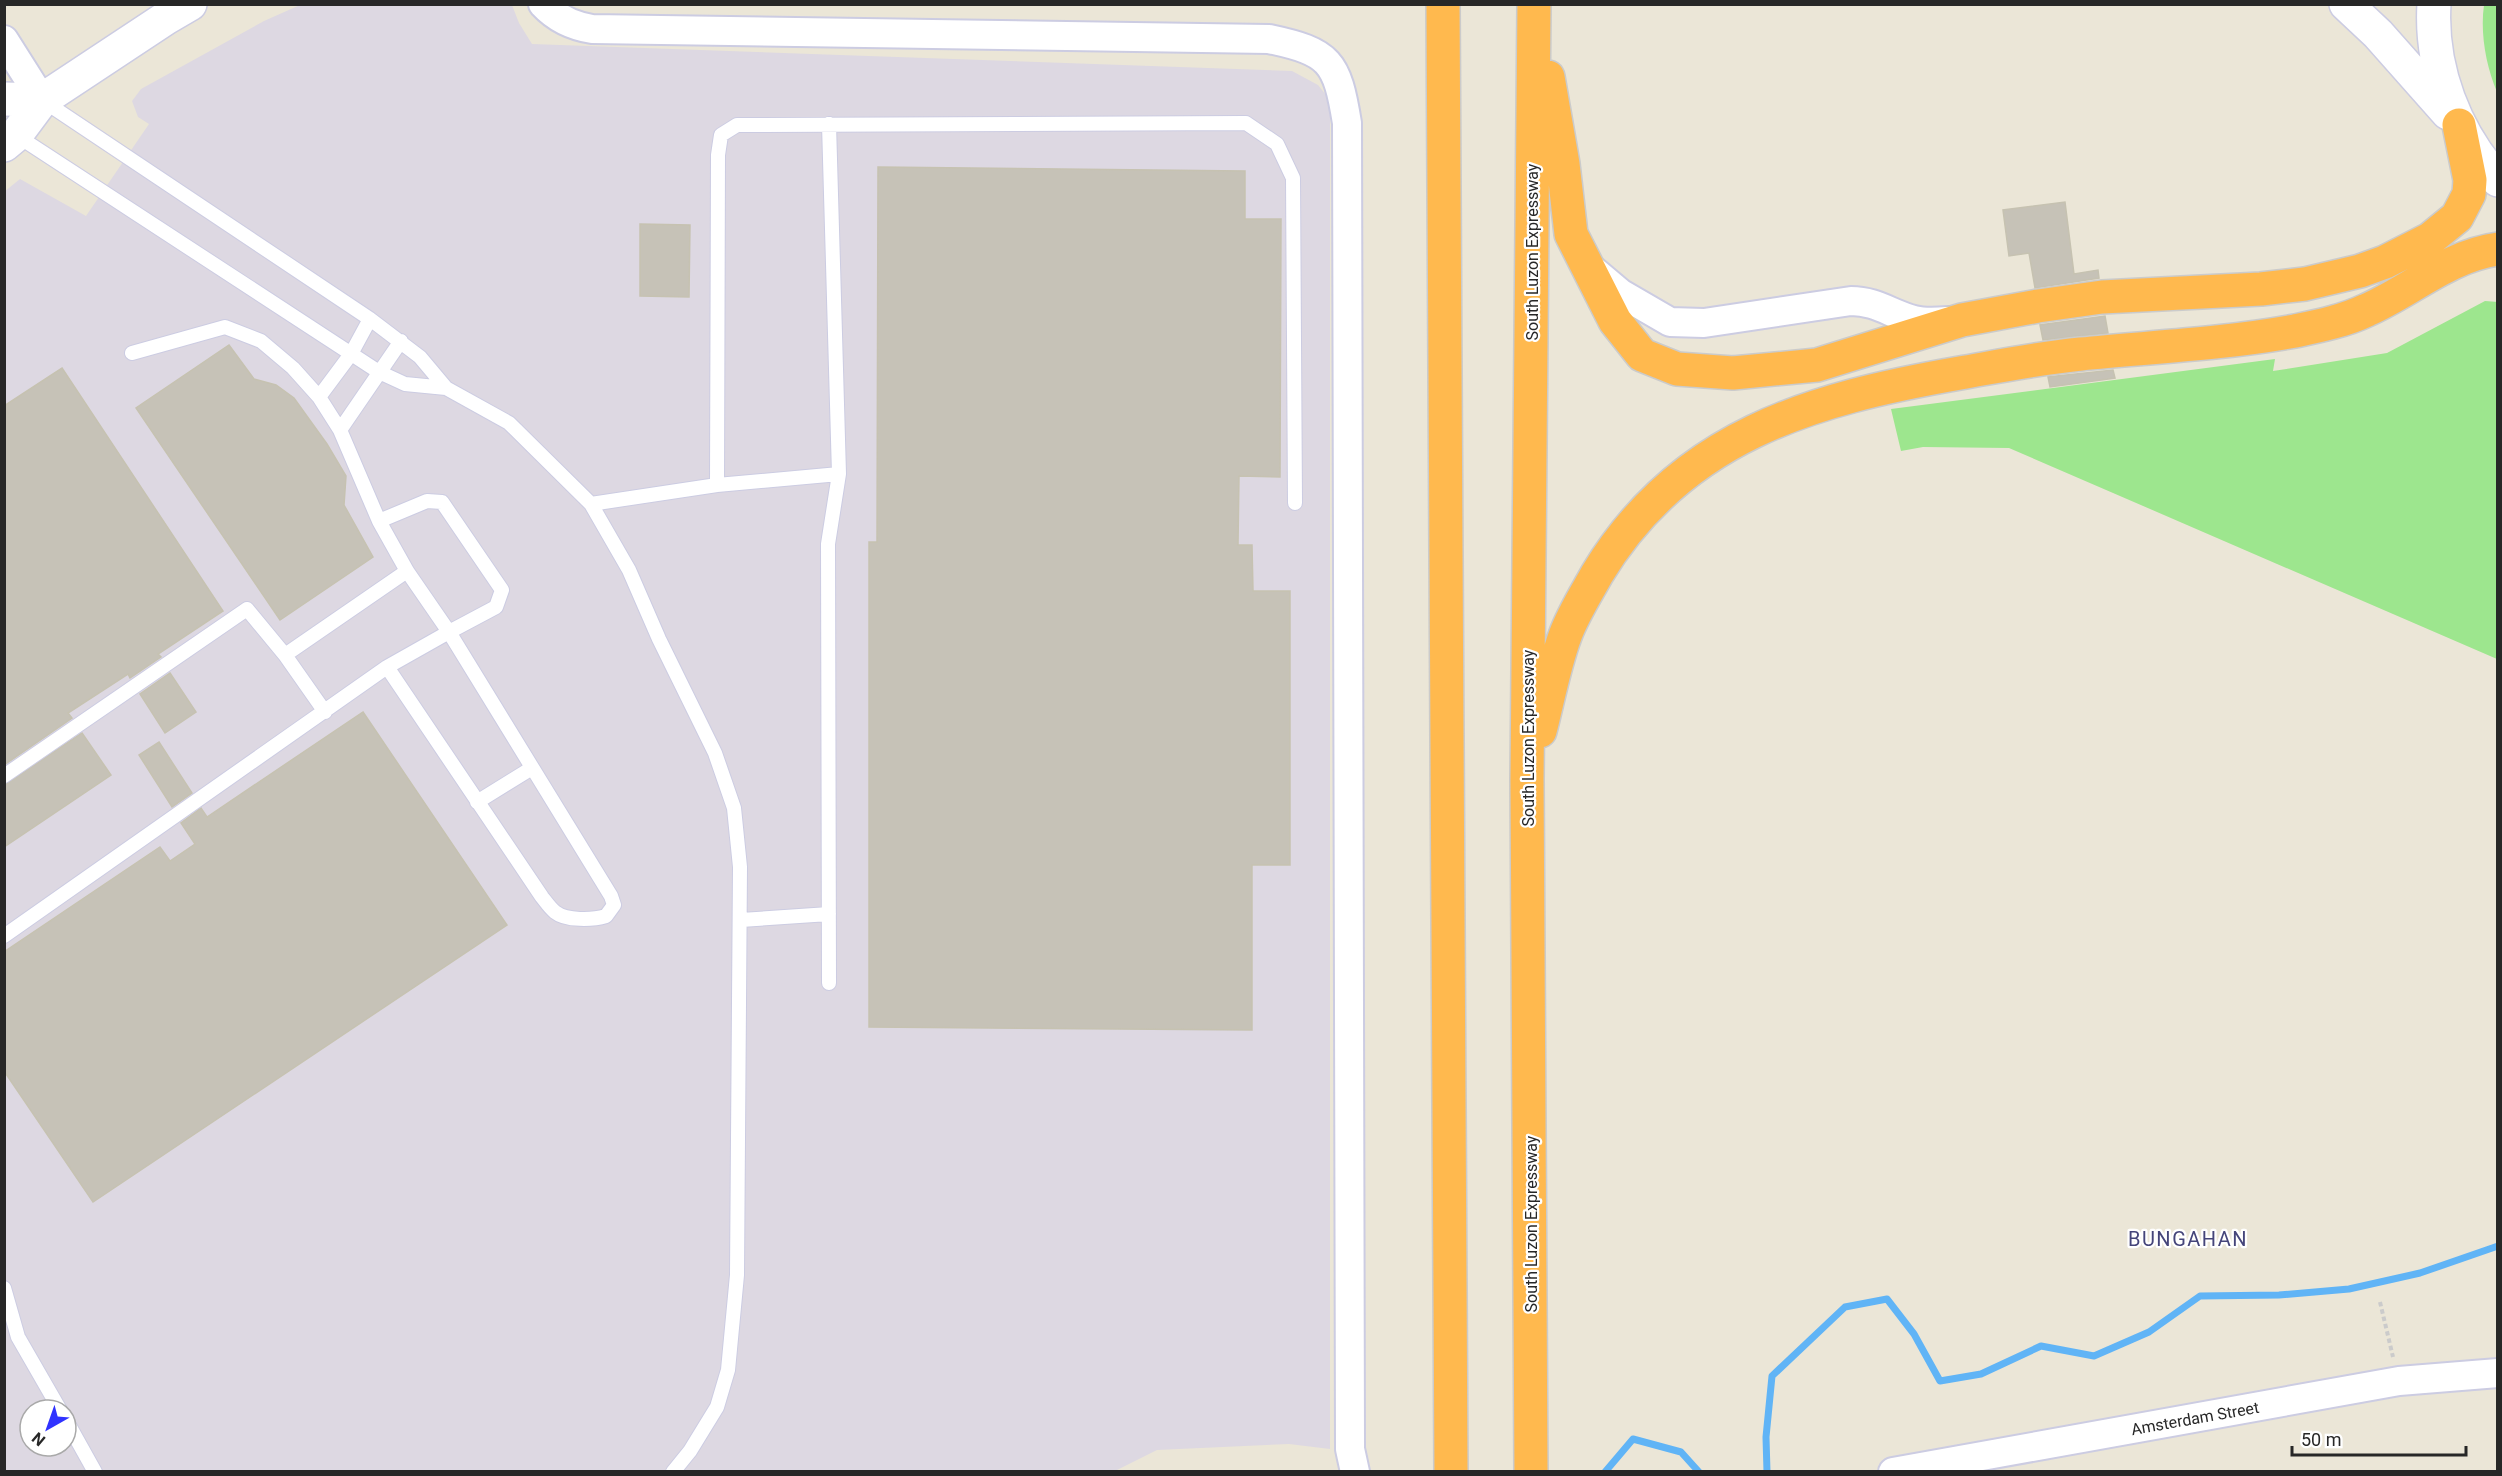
<svg xmlns="http://www.w3.org/2000/svg" width="2502" height="1476" font-family="Roboto,sans-serif">
  <style>
    .industrial { fill: #ddd8e2; fill-rule: evenodd }
    .green { fill: #9de68e }
    .lines { fill: none; stroke-linecap: round; stroke-linejoin: round }
    .stream { stroke: #60b4f6; stroke-width: 7 }
    .building { fill: #c6c2b7; stroke: #c6c2b1; stroke-width: 1.5 }
    .service-casing { stroke: #cccce2; stroke-width: 16 }
    .minor-casing { stroke: #cccce2; stroke-width: 32 }
    .secondary-casing { stroke: #cccce2; stroke-width: 36 }
    .motorway-casing { stroke: #cbcbcb; stroke-width: 36 }
    .path { stroke: #cbcbcb; stroke-width: 4; stroke-dasharray: 4.5 3; stroke-linecap: butt }
    .service { stroke: #fff; stroke-width: 14 }
    .minor { stroke: #fff; stroke-width: 28 }
    .secondary { stroke: #fff; stroke-width: 33 }
    .motorway { stroke: #ffb94e; stroke-width: 33 }
    .labels { text-anchor: middle; stroke-width: 4.5; stroke-linejoin: round; paint-order: stroke }
    .street-label { font-size: 16px; fill: #272727; stroke: #fff }
    .quarter-label { font-size: 20px; letter-spacing: 1.5px; fill: #45457a; stroke: #fff }
  </style>
  <rect width="100%" height="100%" fill="#ebe6d7"/>
  <path class="industrial" d="M300 5H512L519 23 532 44 1292 71 1318 85 1330 100V1449L1289 1444 1157 1450 1113 1472 5 1471 4 192 20 179 86 216 149 124 138 117 132 101 141 89 264 21ZM30 1410H66V1446H30Z"/>
  <path class="green" d="M2484 5H2497V92C2486 66 2480 33 2484 5Z
    M2485 301 2498 302 2497 659 2009 448 1923 447 1901 451 1891 409 2275 359 2273 371 2387 353Z"/>
  <g class="lines">
    <path class="stream" d="M1605 1472 1633 1439 1681 1452 1699 1472
      M1767 1472 1766 1437 1772 1376 1845 1307 1887 1299 1914 1334 1940 1381 1981 1374 2041 1346 2094 1356 2149 1332 2200 1296 2279 1295 2349 1289 2420 1273 2498 1246"/>
  </g>
  <path class="building" d="M878 167 1245 171V219H1281L1280 477 1239 476 1238 545H1252L1253 591H1290V865H1252V1030L869 1027V542H877Z
    M2065 202 2074 274 2098 270 2099 278 2035 288 2029 253 2009 256 2003 210Z
    M640 224 690 225 689 297 640 296Z
    M2105 316 2108 333 2043 340 2040 325Z
    M229 345 254 379 276 385 294 398 327 444 346 476 344 505 373 557 280 620 136 408Z
    M62 368 223 611 158 654 161 657 130 678 128 674 68 713 72 718 4 765V406Z
    M2113 370 2115 378 2050 387 2048 377Z
    M170 673 196 712 165 733 140 694Z
    M363 712 507 925 93 1202 4 1071V952L160 847 170 861 195 844 181 823 201 808 207 817Z
    M82 733 111 775 4 847V785Z
    M159 742 192 793 172 807 139 755Z"/>
  <g class="lines">
    <defs>
      <path id="service" d="M42 100 370 319 420 357 446 388 509 423 591 504 629 570 659 639 715 753 734 808 740 867 737 1275 728 1370 717 1407 690 1451 673 1472
        M16 135 379 372 405 384 446 388
        M319 397 351 354 370 319
        M340 430 401 341
        M717 485 718 155 721 135 737 125 1246 123 1277 144 1293 178 1295 503
        M591 504 717 485 839 474
        M379 521 427 501 442 502 502 590 496 607 449 632 611 896 614 905 606 916C593 920 566 921 555 912 550 908 546 902 542 897L387 667
        M285 655 407 571
        M4 776 247 609 285 655 325 712
        M477 802 532 768
        M741 920 829 914
        M4 936 387 667 449 632 407 571 379 521 340 430 319 397 293 368 261 341 225 327 132 353
        M829 983 828 544 839 474 829 124
        M4 1288 18 1337 60 1410
        M66 1420 95 1472"/>
      <path id="minor" d="M543 4C557 19 573 26 592 29L1269 39C1330 52 1337 61 1347 123L1350 1449 1355 1472
        M4 40 42 100
        M1588 266 1620 293 1670 322 1704 323 1851 301C1876 301 1891 314 1914 320 1925 323 1936 322 1948 321
        M1893 1472 2399 1381 2498 1373"/>
      <path id="secondary" d="M2346 4 2378 34 2448 113
        M2434 4C2430 68 2455 133 2498 180
        M4 99 42 100
        M4 145 16 135 42 100 166 18 190 4"/>
      <path id="motorway" d="M1443 4 1451 1472
        M1548 77 1563 164 1571 234 1615 321 1642 355 1677 369 1733 373 1817 365 1962 320 2038 306 2102 297 2261 289 2305 284 2360 271 2385 262 2430 239 2457 217 2469 194 2470 180 2459 125
        M1540 731C1548 700 1554 666 1565 636 1573 614 1586 594 1597 574 1680 436 1811 399 1960 373 2000 366 2040 358 2081 354 2152 347 2224 344 2295 331 2319 326 2344 321 2367 310 2412 290 2448 256 2498 249
        M1531 1472 1527 780 1534 4"/>
    </defs>
    <use href="#service" class="service-casing"/>
    <use href="#minor" class="minor-casing"/>
    <use href="#secondary" class="secondary-casing"/>
    <use href="#motorway" class="motorway-casing"/>
    <path class="path" d="M2380 1302 2393 1357"/>
    <use href="#service" class="service"/>
    <use href="#minor" class="minor"/>
    <use href="#secondary" class="secondary"/>
    <use href="#motorway" class="motorway"/>
  </g>
  <g class="labels">
    <g class="street-label">
      <text transform="translate(1532 252) rotate(-90)" y="6">South Luzon Expressway</text>
      <text transform="translate(1528 738) rotate(-90)" y="6">South Luzon Expressway</text>
      <text transform="translate(1531 1224) rotate(-90)" y="6">South Luzon Expressway</text>
      <text transform="translate(2195 1418) rotate(-10)" y="6">Amsterdam Street</text>
    </g>
    <g class="quarter-label">
      <text x="2188" y="1246">BUNGAHAN</text>
    </g>
  </g>
  <rect width="2502" height="1476" fill="none" stroke="#272727" stroke-width="12"/>
  <g transform="translate(48 1428) rotate(220)"><circle r="28" fill="#ffffff" stroke="#a9a9a9" stroke-width="1.5"/>
  <path d="M0-4.5L10 22L0 15L-10 22Z" fill="#3032ff"/>
  <text y="-9" font-size="16" font-weight="bold" text-anchor="middle" fill="#272727">N</text>
  </g>
  <path d="M2292 1446v9h174v-9" fill="none" stroke="#272727" stroke-width="3"/>
  <text x="2301" y="1446" font-size="18" fill="#272727" stroke="#ffffff" stroke-width="4.5" paint-order="stroke">50 m</text>
</svg>
